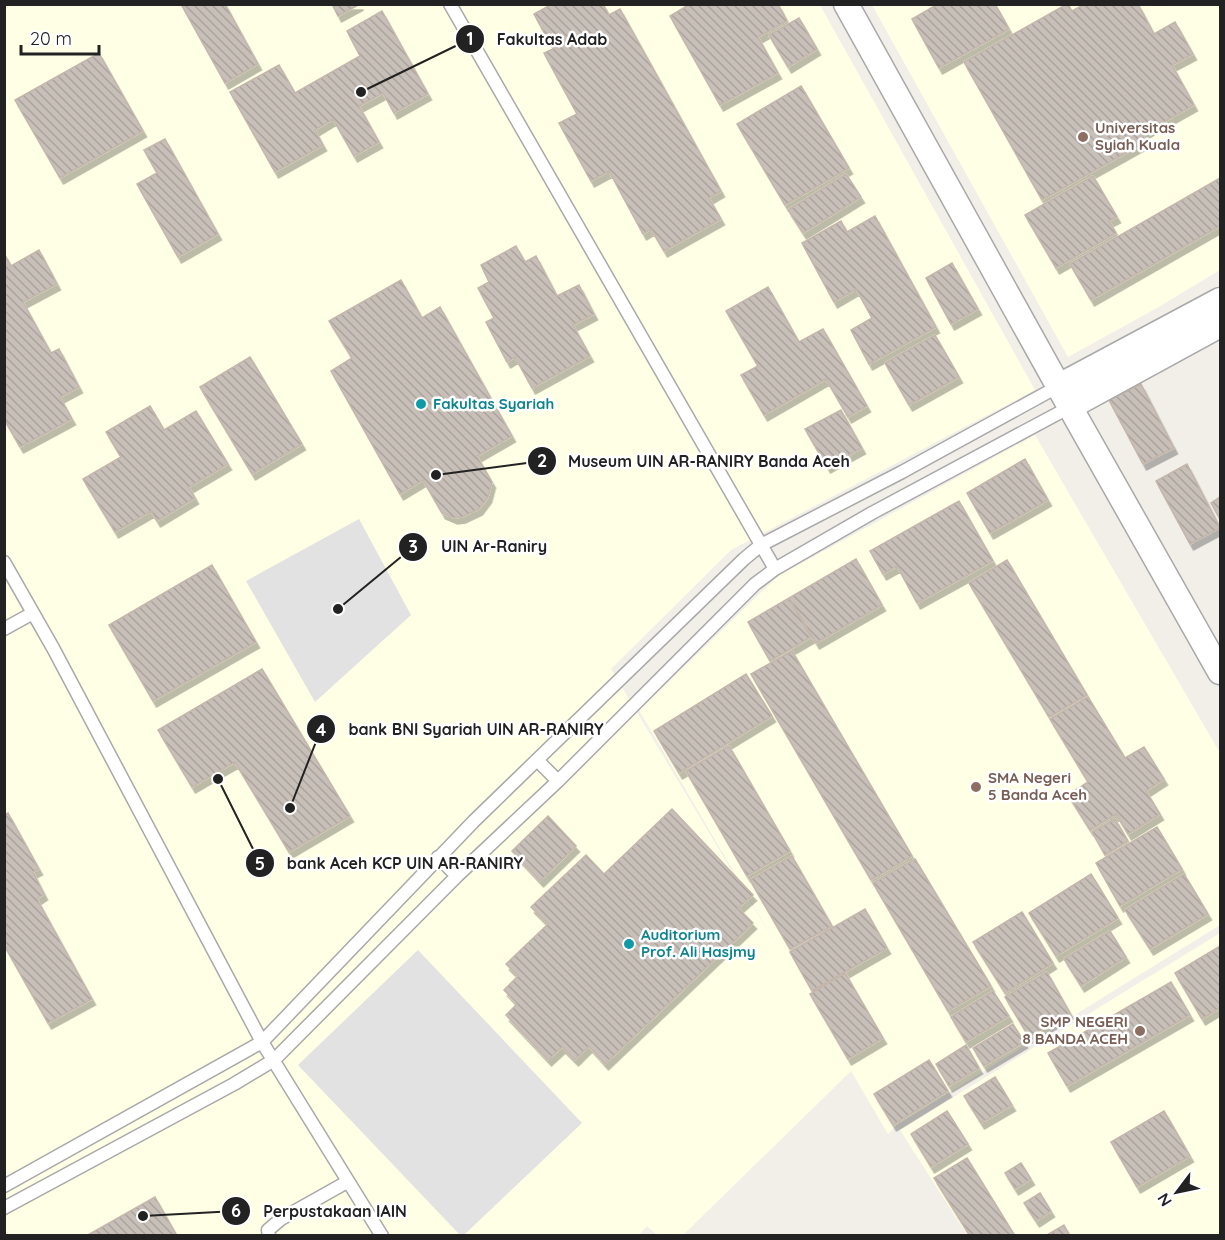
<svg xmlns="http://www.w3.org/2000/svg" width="1225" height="1240" font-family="Quicksand,sans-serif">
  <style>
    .education { fill: #ffffe5; fill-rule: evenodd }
    .parking { fill: #e2e2e2 }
    .building { fill: url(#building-back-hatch); stroke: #c4b6ab; stroke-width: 1.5; filter: url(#shadow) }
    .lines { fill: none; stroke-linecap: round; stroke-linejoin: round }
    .service-casing { stroke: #a9a9a9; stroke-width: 15 }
    .minor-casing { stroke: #a9a9a9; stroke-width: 27 }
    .service { stroke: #fff; stroke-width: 12 }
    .minor { stroke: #fff; stroke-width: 24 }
    .education-dot { fill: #8d6e63; stroke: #fff; stroke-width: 2 }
    .culture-dot { fill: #0f9aa8; stroke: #fff; stroke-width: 2 }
    .labels { text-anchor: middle; stroke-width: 5; stroke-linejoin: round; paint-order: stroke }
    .education-label { font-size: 15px; font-weight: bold; fill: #785e54; stroke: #fff; text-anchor: start }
    .culture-label { font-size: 15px; font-weight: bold; fill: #0d838f; stroke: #fff; text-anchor: start }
    .leader { fill: none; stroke: #222; stroke-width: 2 }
    .callout-dot { fill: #222; stroke: #fff; stroke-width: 2 }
    .mark-label { font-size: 18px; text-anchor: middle; font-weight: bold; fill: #fff }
    .callout-label { font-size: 16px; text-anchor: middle; font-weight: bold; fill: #222; stroke: #fff; stroke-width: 5; stroke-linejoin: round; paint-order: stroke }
  </style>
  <defs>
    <pattern id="building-back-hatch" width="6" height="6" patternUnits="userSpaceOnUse" patternTransform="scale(1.5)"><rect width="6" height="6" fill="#c7bfb8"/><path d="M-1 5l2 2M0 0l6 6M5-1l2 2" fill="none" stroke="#aba49e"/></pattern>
    <filter id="shadow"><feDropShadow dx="3.5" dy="6" stdDeviation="0" flood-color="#0004"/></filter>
  </defs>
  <rect width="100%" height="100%" fill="#f2efe9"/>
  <path class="education" d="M5 5H820L1035 390 731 550 611 669 783 956 639 710 778 576 1035 435 1220 753V925L897 1125 888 1134 851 1071 683 1235H657L647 1226 638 1236H5ZM1025 459 1048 500 990 533 967 493ZM870 551 992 560 917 602 897 566 883 574ZM855 559 882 605 816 643 790 598ZM1007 561 1087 694 1050 717 969 584ZM789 598 811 637 770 660 748 622ZM791 651 912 856 871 880 751 675ZM745 674 772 716 679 773 654 731ZM1088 697 1125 758 1144 747 1164 778 1146 791 1160 815 1128 834 1116 814 1090 830 1068 795 1088 782 1050 720ZM729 746 790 851 746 876 686 772ZM1114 819 1128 841 1105 855 1092 833ZM1157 827 1182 869 1120 905 1096 863ZM791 856 832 926 790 949 751 880ZM915 859 990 986 949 1011 873 884ZM1091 874 1118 918 1056 956 1029 913ZM1183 874 1208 914 1150 949 1126 910ZM865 909 887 949 812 990 790 952ZM1022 912 1053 963 1005 993 973 943ZM1110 931 1126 957 1081 986 1064 959ZM1046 972 1070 1013 1029 1037 1005 997ZM844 973 883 1038 848 1059 810 994Z
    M872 5H1220V270L1157 308 1068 357Z
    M1220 933V1235H967L900 1130Z"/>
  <path class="parking" d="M359 519 411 615 315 702 246 581Z
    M418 950 582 1123 464 1235H460L298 1065Z"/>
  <path class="building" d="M181 4H225L258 64 225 83Z
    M332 4H360L338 16Z
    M552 4H603L609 15 620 9 721 191 709 198 721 219 664 251 651 229 643 234 609 171 591 181 559 123 577 114 544 53 553 49 534 14Z
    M690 4H778L787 21 758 37 778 73 720 105 670 16Z
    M938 4H995L1009 29 939 68 912 19Z
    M1067 4H1068L1072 11 1085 4H1138L1154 34 1175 22 1193 54 1172 65 1194 105 1142 134 1146 142 1042 200 964 62Z
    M382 11 428 94 394 113 383 93 359 106 379 142 354 156 333 119 315 130 323 145 275 172 230 92 279 65 295 93 360 56 347 31Z
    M799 18 817 49 788 67 769 35Z
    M99 53 143 131 60 178 15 100Z
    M801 86 849 168 785 205 737 124Z
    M165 139 218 234 178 257 137 184 157 173 144 150Z
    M846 174 861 197 803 233 788 210Z
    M1093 176 1117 217 1109 221 1116 233 1056 268 1025 215Z
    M1220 178V226L1091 300 1070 264Z
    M875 216 936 327 869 364 851 330 872 318 856 289 834 302 802 243 841 221 847 232Z
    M516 246 525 262 536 256 557 296 579 285 594 314 573 325 590 356 532 388 515 357 507 362 486 322 494 318 478 288 489 282 481 265Z
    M39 250 57 284 23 302 51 353 59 349 79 387 60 397 72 419 20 447 4 419V253L11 266Z
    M952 263 978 309 951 324 926 278Z
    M401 280 422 318 440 307 512 436 477 456 492 482 488 497 479 509 462 517 454 518 442 513 423 480 400 494 331 371 352 358 329 321Z
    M768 287 799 342 823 329 867 406 848 417 826 379 764 415 741 375 758 366 726 311Z
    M935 335 959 377 909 405 885 363Z
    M250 357 302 444 252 474 200 387Z
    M1141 384 1174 448 1143 464 1109 400Z
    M150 406 164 430 196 411 228 464 189 487 195 498 157 521 151 511 115 532 83 479 121 457 106 432Z
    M841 410 862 448 827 467 805 429Z
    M1025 459 1048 500 990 533 967 493Z
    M1187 464 1220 528 1190 544 1156 481Z
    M1220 497V519L1211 503Z
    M959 501 993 561 917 603 897 566 883 574 870 551Z
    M856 559 882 605 816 643 789 598Z
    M1007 560 1087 695 1049 717 969 583Z
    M212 565 256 642 153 701 109 625Z
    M789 598 811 637 770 661 748 622Z
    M792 651 912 856 871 880 751 674Z
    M262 669 350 816 289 852 235 762 192 787 158 730Z
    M746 674 772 716 679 773 654 731Z
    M1088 697 1125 758 1144 747 1164 779 1146 791 1160 814 1128 834 1116 814 1090 830 1068 795 1088 782 1050 719Z
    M729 746 790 851 747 876 686 771Z
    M672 809 753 895 738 908 753 923 605 1064 589 1046 575 1060 562 1047 548 1060 506 1015 517 1004 504 990 518 976 506 964 548 924 531 907 586 855 604 874Z
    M8 813 39 869 33 872 44 894 37 899 92 999 48 1023 4 945V815Z
    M548 816 576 846 540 881 512 851Z
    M1115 819 1128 841 1105 855 1092 832Z
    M1157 827 1182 869 1120 906 1096 863Z
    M792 856 832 926 790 949 750 880Z
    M915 859 991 986 948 1011 873 883Z
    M1091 874 1118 918 1056 956 1029 913Z
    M1184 874 1208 914 1150 949 1125 910Z
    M865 909 887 948 812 991 790 952Z
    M1022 912 1053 963 1005 993 973 942Z
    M1110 931 1126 957 1081 986 1064 959Z
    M1220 946V1008L1202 1019 1175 973Z
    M1047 972 1070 1013 1029 1037 1005 997Z
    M845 973 883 1038 848 1059 810 994Z
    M1171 982 1190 1015 1067 1086 1048 1053Z
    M993 991 1009 1016 966 1042 951 1017Z
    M1013 1024 1024 1042 984 1066 973 1048Z
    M966 1045 979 1068 949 1086 936 1064Z
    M929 1060 948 1091 893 1125 874 1094Z
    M995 1077 1012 1105 981 1123 964 1096Z
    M947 1111 968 1144 931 1167 911 1134Z
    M1164 1111 1190 1156 1137 1187 1111 1142Z
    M967 1158 1015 1236H970L934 1178Z
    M1021 1163 1031 1179 1015 1189 1005 1173Z
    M1040 1193 1051 1211 1036 1221 1024 1203Z
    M155 1197 177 1236H86Z
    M1064 1225 1070 1236H1048L1047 1235Z"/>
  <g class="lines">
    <defs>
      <path id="service" d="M450 4 775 569
        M4 562 53 648 262 1042 382 1236
        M4 629 33 613
        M537 760 558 781
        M438 857 457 876
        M4 1186 262 1042 474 821 744 559 761 545 902 472 1059 386
        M4 1208 234 1084 274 1060 457 876 558 781 755 584 775 569 872 513 1070 407
        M269 1236 268 1230 281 1219 347 1182"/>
      <path id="minor" d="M846 4 1070 407 1220 672
        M1059 386 1220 300
        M1070 407 1220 325"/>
    </defs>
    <use href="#service" class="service-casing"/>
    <use href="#minor" class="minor-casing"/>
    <use href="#service" class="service"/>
    <use href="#minor" class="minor"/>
  </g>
  <g class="education-dot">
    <circle cx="1083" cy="137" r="6"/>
    <circle cx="976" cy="787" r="6"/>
    <circle cx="1140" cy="1031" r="6"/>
  </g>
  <g class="culture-dot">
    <circle cx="421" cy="404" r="6"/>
    <circle cx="629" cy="944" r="6"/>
  </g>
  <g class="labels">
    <g class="education-label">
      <text x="1095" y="133">Universitas<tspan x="1095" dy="17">Syiah Kuala</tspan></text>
      <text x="988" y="783">SMA Negeri<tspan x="988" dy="17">5 Banda Aceh</tspan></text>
      <text x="1128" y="1027" text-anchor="end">SMP NEGERI<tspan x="1128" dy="17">8 BANDA ACEH</tspan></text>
    </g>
    <g class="culture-label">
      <text x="433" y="409">Fakultas Syariah</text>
      <text x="641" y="940">Auditorium<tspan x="641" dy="17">Prof. Ali Hasjmy</tspan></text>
    </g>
  </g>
  <path class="leader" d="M361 92L470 39M436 475L542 461M338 609L413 547M290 808L321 729M218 779L260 863M143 1216L236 1211"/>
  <g class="callout-dot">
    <circle cx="361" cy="92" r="6"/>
    <circle cx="436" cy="475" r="6"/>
    <circle cx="338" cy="609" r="6"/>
    <circle cx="290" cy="808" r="6"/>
    <circle cx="218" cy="779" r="6"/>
    <circle cx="143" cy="1216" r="6"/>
    <circle cx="470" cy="39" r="15"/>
    <circle cx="542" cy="461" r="15"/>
    <circle cx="413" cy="547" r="15"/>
    <circle cx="321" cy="729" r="15"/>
    <circle cx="260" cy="863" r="15"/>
    <circle cx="236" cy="1211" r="15"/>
  </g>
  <g class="mark-label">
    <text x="470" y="45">1</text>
    <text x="542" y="467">2</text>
    <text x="413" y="553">3</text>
    <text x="321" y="736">4</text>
    <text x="260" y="870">5</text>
    <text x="236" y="1217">6</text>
  </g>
  <g class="callout-label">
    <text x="552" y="45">Fakultas Adab</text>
    <text x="709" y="467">Museum UIN AR-RANIRY Banda Aceh</text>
    <text x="494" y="552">UIN Ar-Raniry</text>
    <text x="476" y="735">bank BNI Syariah UIN AR-RANIRY</text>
    <text x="405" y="869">bank Aceh KCP UIN AR-RANIRY</text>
    <text x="335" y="1217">Perpustakaan IAIN</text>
  </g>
  <rect width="1225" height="1240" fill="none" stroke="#222222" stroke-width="12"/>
  <g transform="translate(1177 1192) rotate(238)" stroke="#ffffff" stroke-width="4.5" paint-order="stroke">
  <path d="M0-4.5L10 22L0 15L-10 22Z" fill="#222222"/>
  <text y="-9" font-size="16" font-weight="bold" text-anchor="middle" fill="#222222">N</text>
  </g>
  <path d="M21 45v9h78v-9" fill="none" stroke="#222222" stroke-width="3"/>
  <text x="30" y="45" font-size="18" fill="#222222" stroke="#ffffff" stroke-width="4.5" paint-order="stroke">20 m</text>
</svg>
